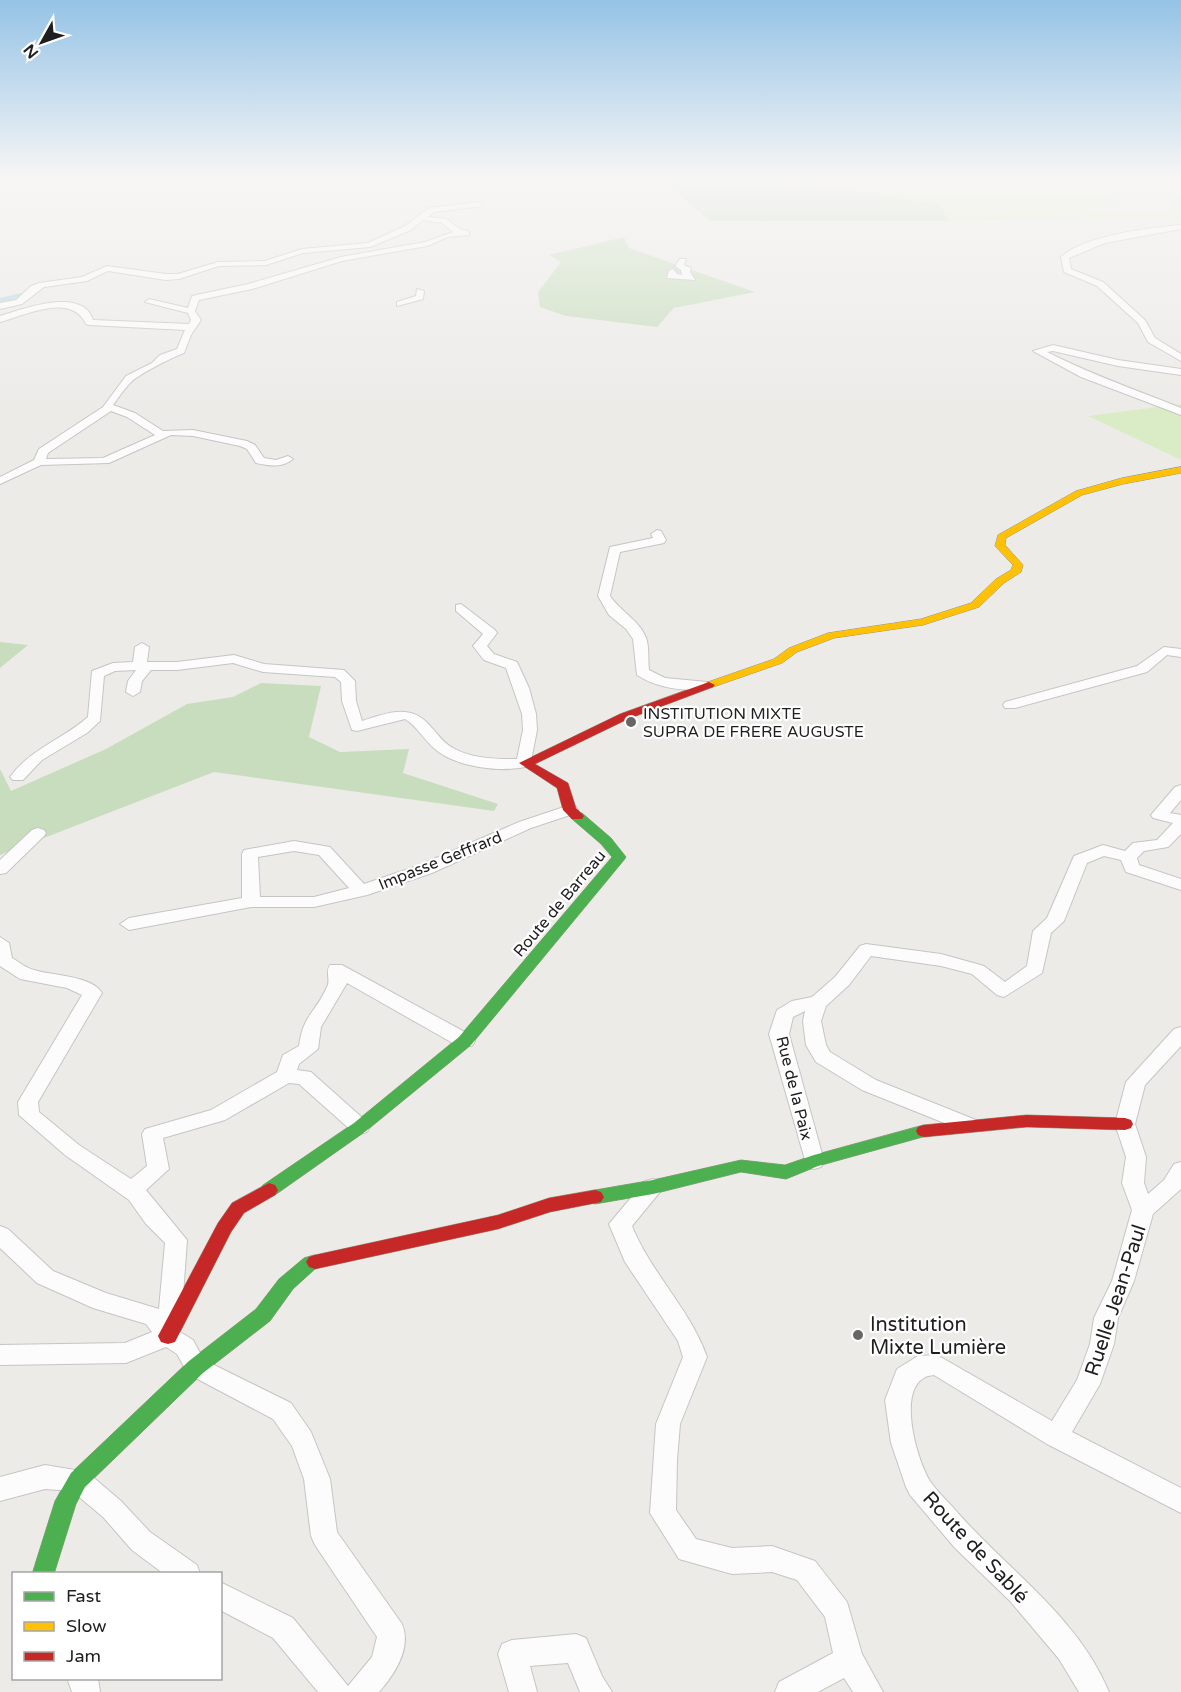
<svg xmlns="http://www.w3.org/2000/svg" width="1181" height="1692" font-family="'Varela Round',sans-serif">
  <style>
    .grass { fill: #daecc6; fill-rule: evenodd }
    .forest { fill: #c8ddbd }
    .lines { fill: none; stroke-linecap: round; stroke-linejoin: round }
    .river { fill: #badae2; fill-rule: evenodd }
    .street-casing { stroke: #c6c5c4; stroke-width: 2 }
    .fast-casing { stroke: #96987f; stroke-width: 1 }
    .slow-casing { stroke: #96987f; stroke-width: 1 }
    .jam-casing { stroke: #96987f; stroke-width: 1 }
    .street { fill: #fcfcfc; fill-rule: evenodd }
    .fast { fill: #4caf50; fill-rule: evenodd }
    .slow { fill: #ffc107; fill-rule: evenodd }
    .jam { fill: #c62828; fill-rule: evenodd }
    .poi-dot { fill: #676665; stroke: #fff; stroke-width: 2 }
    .labels { text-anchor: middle; stroke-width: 4.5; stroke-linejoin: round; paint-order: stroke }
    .poi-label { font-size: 16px; fill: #1f1f1f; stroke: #fff; text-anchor: start }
    .street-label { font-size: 16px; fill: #1f1f1f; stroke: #fff }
    .near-street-label { font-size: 20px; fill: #1f1f1f; stroke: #fff }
    .near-poi-label { font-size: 20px; fill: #1f1f1f; stroke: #fff; text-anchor: start }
  </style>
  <rect width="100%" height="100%" fill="#edebe8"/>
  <path class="grass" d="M1181 176V221L1167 217 949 221 940 205 772 177ZM1158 188 1179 191 1172 193 1170 212H1093L1084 208 1118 204 1110 196Z
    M1181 404V460L1088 416Z"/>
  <path class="forest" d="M656 176H772L940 205 949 221H710Z
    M624 237 629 248 755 292 674 308 657 327 566 316 540 307 538 292 561 262 549 255Z
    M0 642 28 645 0 668Z
    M261 683 321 686 309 737 340 752 409 749 403 773 498 804 494 811 214 772 0 855V769L11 791 106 749 187 704 233 697Z"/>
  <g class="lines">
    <path class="river" d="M21 293 26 295 29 298 26 301 0 308V298Z"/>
    <defs>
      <path id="street" d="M479 202 482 206 434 212 428 217 447 219 459 229 469 231V235L448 237 427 246 342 261 252 289 199 300 195 311 201 320 191 335 184 353C173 357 139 374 131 382 124 389 119 397 113 405L135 413 163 431 193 430 247 441 255 445 264 458 276 460 288 456 293 459C282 468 270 466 256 463L247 449 240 446 193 436 171 435 109 463 41 465 0 484V477L34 460 39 449 103 407 126 376 152 363 160 355 177 349 185 330 89 325 86 324C71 292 26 315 0 322V316C22 309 83 286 93 320L189 324 191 320 188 313 145 302 149 299 188 308 192 296 248 284 341 257 425 242 453 232 442 223 423 220 411 230 370 247 303 253 266 265 219 266 179 279 166 280 108 271 87 281 44 287 22 304 0 309V303L16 300 31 286 39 283 82 277 107 266 166 274H178L218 262 265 261 302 249 368 243 405 226 429 208ZM111 411 127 417 155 435 103 458 46 459 48 453Z
        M1181 225V229L1105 243 1069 258 1071 269 1103 282 1145 320 1155 338 1181 354V361L1148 342 1138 323 1097 286 1064 272 1061 257C1085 235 1149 228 1181 225Z
        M680 259H686L684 265 691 268 690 272 695 280 667 278 669 271 673 269 677 274 682 275 681 270 675 266Z
        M417 289 424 291 423 299 397 306V302L416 296Z
        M1053 345 1118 360 1181 369V375L1118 366 1053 351 1047 352C1090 374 1136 390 1181 408V415L1081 377 1033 351Z
        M657 530 661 531 666 540 664 543 620 552 610 596C620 611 643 623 647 641 649 650 648 661 649 670L665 678 707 682 709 685 707 688C685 693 655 687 637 675L633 639 626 629 609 615 598 596 610 547 653 538 651 534Z
        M461 604 495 630 497 633 487 646 494 654 517 662 529 688 536 714 537 730 530 766C503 773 457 768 435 749 424 740 418 727 405 719L357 731 352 730 342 701 341 682 335 677 263 672 233 663 177 670H151L142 681 140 692 133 696 126 692 128 681 136 670 115 671 104 676 100 721 87 733 42 760 23 780H13L10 777C30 749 63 739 88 717L92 671 113 663 133 662 135 647 142 643 149 647 147 662H177L234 655 264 664 344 670 355 681 356 701 362 721C387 713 411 703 430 726 438 734 443 743 453 748 472 759 496 759 517 759L523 730 522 714 506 668 484 660 473 646 483 634 456 611V605Z
        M1164 647 1181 649V657L1167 655 1147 672 1015 708H1005L1003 705 1005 702 1137 666Z
        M1181 785V800L1170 813 1181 815V834L1168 847 1144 851 1137 858 1139 865 1181 879V890L1126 872 1121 860 1104 856 1087 863 1064 921 1051 933 1042 973 1004 997 997 995 972 974 941 966 871 956 849 985 826 1006 821 1021 826 1045 830 1052 876 1080 976 1120 979 1125 976 1130 969 1132 962 1130 862 1090 816 1062 806 1045 803 1021 805 1011 793 1017 789 1034 824 1161 821 1167 814 1169 807 1167 769 1034 777 1010 792 1001 812 997 835 977 860 946 866 944 941 954 984 966 1005 982 1027 966 1033 931 1047 918 1074 856 1103 845 1125 851 1133 843 1157 840 1173 823 1153 818 1151 815 1175 787Z
        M570 805 576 807 578 810 576 813 531 828 432 873 367 895 314 907H251L129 930 120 924 129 918 242 898V854L244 850 294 841 330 847 364 884 420 865 519 822ZM294 851 319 855 349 888 314 897H260L258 857Z
        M38 828 44 830 46 833 44 836 6 873 0 874V860L32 830Z
        M0 937 9 943 12 958C19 962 26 968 34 970 52 976 91 975 102 993L38 1102 39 1112 79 1145 131 1179 147 1166 142 1134 145 1129 211 1110 277 1072 283 1055 299 1046C303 1015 316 1012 327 987 331 980 325 972 330 965H342L472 1036 475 1041 472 1046H458L347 983 321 1027 318 1049 299 1064 297 1070 311 1072 367 1122 370 1127 367 1132 360 1134 353 1132 299 1084 289 1083 225 1120 163 1138 169 1169 146 1190 187 1240 181 1323 177 1330 193 1340 204 1360 291 1403 311 1432 330 1479 337 1532 402 1624C412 1648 394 1675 379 1692H318L273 1638 220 1610V1582L293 1618 348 1686 372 1657 377 1637 315 1545 311 1536 304 1479 292 1446 273 1419 188 1374 177 1354 166 1347 126 1363 0 1365V1345L125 1343 152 1332 146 1324 93 1308 37 1283 0 1248V1226L8 1229 53 1271 106 1293 159 1309 165 1243 146 1224 129 1200 65 1155 19 1115 18 1102 82 995 67 988 20 979 0 966Z
        M1181 1027V1046L1145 1085 1135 1124 1146 1157 1144 1183 1148 1194 1164 1180 1174 1164 1181 1162V1189L1153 1214 1134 1281 1118 1318 1114 1344 1100 1384 1072 1432 1181 1488V1513L1047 1444 934 1375C893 1378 916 1459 930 1481 937 1492 949 1502 957 1512 1009 1571 1078 1617 1109 1692H1079L1059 1659 1010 1601 955 1548 910 1495 906 1487 891 1443 885 1400 897 1369 918 1356 937 1355 1052 1421 1077 1380 1090 1344 1094 1318 1112 1281 1132 1210 1122 1183 1126 1157 1115 1124 1126 1082 1174 1029Z
        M653 1179 661 1181 664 1187 632 1226C651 1273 690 1309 707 1357L680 1424 677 1460 676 1510 696 1539 732 1548 772 1546 815 1561 847 1602 862 1654 883 1692H853L844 1678 818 1692H775L779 1682 833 1653 825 1617 797 1580 772 1572 732 1574 679 1559 650 1513 656 1424 683 1357 678 1341 625 1262 609 1224 645 1181Z
        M45 1465 87 1472 121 1501 150 1532 197 1565 200 1574H164L132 1550 103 1517 72 1491 45 1489 0 1501V1477Z
        M576 1634 586 1638 602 1676 612 1692H580L568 1663 530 1666 537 1692H509L498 1654 502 1644 512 1640Z
        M67 1678H98L100 1692H72Z"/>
      <path id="fast" d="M577 812 582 813 611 838 626 857 624 860 471 1045 366 1131 275 1195 269 1197 263 1195 260 1190 263 1185 354 1123 459 1037 612 857 601 844 572 819 570 816 572 813Z
        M924 1125 930 1127 932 1131 930 1135 818 1166 786 1179 741 1172 653 1194 595 1204 589 1202 586 1197 589 1192 595 1190 653 1180 741 1160 785 1165 814 1155Z
        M315 1255 321 1257 324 1262 321 1267 315 1269 293 1289 270 1321 203 1373 85 1487 76 1504 54 1574H32L55 1501 71 1473 189 1361 256 1309 279 1279 304 1258Z"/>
      <path id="slow" d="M1181 467V473L1123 484 1082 495 1006 538 1005 545 1023 565 1021 572 1004 583 979 607 923 625 834 638 797 652 782 663 713 687H705L703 685 705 683 774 659 789 648 828 633 921 619 971 603 996 579 1011 570 1013 565 995 546 998 535 1076 491 1122 478Z"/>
      <path id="jam" d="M709 682 715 685 713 687 628 719 535 764 568 783 576 808 584 816 582 819H572L563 810 557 788 519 763 620 714Z
        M1027 1115 1125 1118 1131 1120 1133 1124 1131 1128 1125 1130 1027 1127 924 1137 918 1135 916 1131 918 1127 924 1125Z
        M269 1183 275 1185 278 1190 275 1195 244 1213 231 1232 175 1342 168 1344 161 1342 158 1336 218 1223 232 1203Z
        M595 1190 601 1192 604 1197 601 1202 550 1212 498 1229 315 1269 309 1267 306 1262 309 1257 315 1255 498 1215 549 1198Z"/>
    </defs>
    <use href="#street" class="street-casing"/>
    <use href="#fast" class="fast-casing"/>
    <use href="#slow" class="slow-casing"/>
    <use href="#jam" class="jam-casing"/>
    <use href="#street" class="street"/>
    <use href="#fast" class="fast"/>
    <use href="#slow" class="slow"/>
    <use href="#jam" class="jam"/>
  </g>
  <linearGradient id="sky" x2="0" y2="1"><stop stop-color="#95c3e6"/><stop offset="0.43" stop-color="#f7f6f5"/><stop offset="1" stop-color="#f7f6f5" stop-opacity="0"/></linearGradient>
  <rect width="1181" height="413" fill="url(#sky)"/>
  <g class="poi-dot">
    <circle cx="631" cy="722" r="6"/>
    <circle cx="858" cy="1335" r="6"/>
  </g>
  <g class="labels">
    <g class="poi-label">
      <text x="643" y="719">INSTITUTION MIXTE<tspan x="643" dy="18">SUPRA DE FRERE AUGUSTE</tspan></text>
    </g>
    <g class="street-label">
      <text transform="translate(440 860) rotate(-22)" y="6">Impasse Geffrard</text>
      <text transform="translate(559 903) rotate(-50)" y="6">Route de Barreau</text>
      <text transform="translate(795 1088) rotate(76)" y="6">Rue de la Paix</text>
    </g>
    <g class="near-street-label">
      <text transform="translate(1115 1300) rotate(-72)" y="7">Ruelle Jean-Paul</text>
      <text transform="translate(976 1547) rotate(47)" y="7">Route de Sablé</text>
    </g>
    <g class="near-poi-label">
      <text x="870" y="1331">Institution<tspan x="870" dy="23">Mixte Lumière</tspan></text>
    </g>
  </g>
  <rect x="12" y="1572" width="210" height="108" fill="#ffffff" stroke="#a5a5a5" stroke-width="1.5"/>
  <rect x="24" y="1592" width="30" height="9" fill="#4caf50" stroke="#a5a5a5" stroke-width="1.5"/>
  <text x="66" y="1602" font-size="18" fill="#1f1f1f">Fast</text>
  <rect x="24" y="1622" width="30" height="9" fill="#ffc107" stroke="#a5a5a5" stroke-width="1.5"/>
  <text x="66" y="1632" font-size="18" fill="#1f1f1f">Slow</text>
  <rect x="24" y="1652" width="30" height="9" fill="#c62828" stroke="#a5a5a5" stroke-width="1.5"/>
  <text x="66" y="1662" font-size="18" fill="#1f1f1f">Jam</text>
  <g transform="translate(42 42) rotate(230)" stroke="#ffffff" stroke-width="4.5" paint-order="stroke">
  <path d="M0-4.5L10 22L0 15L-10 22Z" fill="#1f1f1f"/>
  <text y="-9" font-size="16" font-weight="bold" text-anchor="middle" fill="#1f1f1f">N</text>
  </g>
</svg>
